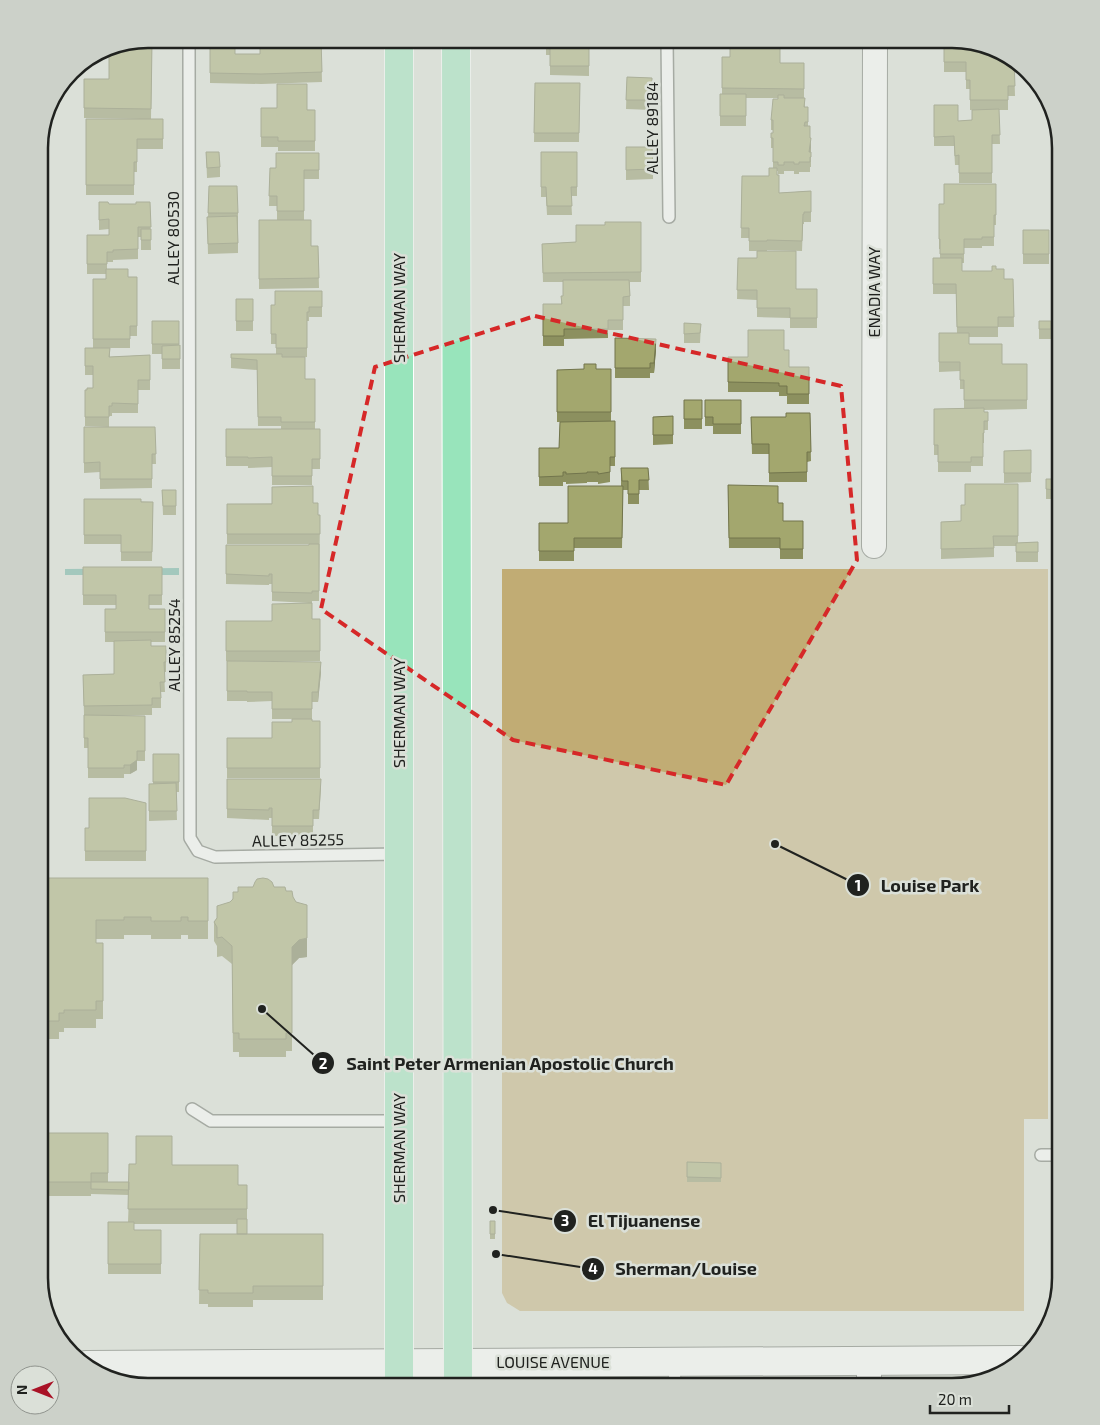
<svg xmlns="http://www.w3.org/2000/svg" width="1100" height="1425" font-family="'Exo 2',sans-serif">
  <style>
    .green { fill: #c1ac74 }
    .water { fill: #61aa9b }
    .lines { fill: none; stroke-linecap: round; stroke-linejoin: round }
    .stream { stroke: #61aa9b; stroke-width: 8 }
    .service-casing { stroke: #666a63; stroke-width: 14 }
    .minor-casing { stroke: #666a63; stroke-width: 26 }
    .secondary-casing { stroke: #666a63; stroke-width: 30 }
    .primary-casing { stroke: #fff; stroke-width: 30 }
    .service { stroke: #fff; stroke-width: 11 }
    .minor { stroke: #fff; stroke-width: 24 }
    .secondary { stroke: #fff; stroke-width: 28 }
    .primary { stroke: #98e4bb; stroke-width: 28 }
    .wall { fill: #8c905f }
    .shaded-wall { fill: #72754d }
    .building { fill: #a3a76e; stroke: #72754d }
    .marked { fill: none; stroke: #d62828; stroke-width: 4; stroke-dasharray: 10 6; stroke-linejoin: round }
    .labels { text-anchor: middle; stroke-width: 5; stroke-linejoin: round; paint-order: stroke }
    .street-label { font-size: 16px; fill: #20221f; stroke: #dbe0d8 }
    .rim { fill: none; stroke: #20221f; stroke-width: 2.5 }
    .leader { fill: none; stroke: #20221f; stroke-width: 2 }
    .callout-dot { fill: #20221f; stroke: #dbe0d8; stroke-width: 2 }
    .mark-label { font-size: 15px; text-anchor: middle; font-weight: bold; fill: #fff }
    .callout-label { font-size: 18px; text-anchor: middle; font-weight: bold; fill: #20221f; stroke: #dbe0d8; stroke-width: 5; stroke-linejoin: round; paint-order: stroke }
  </style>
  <rect width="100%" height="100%" fill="#dbe0d8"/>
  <path class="green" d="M502 569H1048V1119H1024V1311H520L507 1303 502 1293Z"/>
  <path class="water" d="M179 568V575H65V569Z"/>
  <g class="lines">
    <path class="stream" d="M39 572H44"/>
    <defs>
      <path id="service" d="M189 39 190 838 198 851 215 857 399 854
        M667 39 669 217
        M192 1109 211 1121H399
        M1041 1155H1061
        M674 1361 675 1386
        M192 1365V1386"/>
      <path id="minor" d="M874 546 875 39
        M869 1361V1386"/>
      <path id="secondary" d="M86 1365 1020 1360"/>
      <path id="primary" d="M399 39V1386
        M456 39 458 1386"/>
    </defs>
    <use href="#service" class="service-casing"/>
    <use href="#minor" class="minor-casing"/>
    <use href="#secondary" class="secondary-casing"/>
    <use href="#primary" class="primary-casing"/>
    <use href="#service" class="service"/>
    <use href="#minor" class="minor"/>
    <use href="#secondary" class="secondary"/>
    <use href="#primary" class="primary"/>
  </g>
  <path class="wall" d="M210 39 235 54H260L321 39 322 82 261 84 210 83Z
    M546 39H589V76L550 75V55H546Z
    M626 39H652V40H626Z
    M944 39 971 44 1014 61 1015 96H1008V110H999L1000 144H992V183H959V165H955L954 146H934V105L958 121 972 120V110H970V89H966V72H944Z
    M152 43 151 119H163V149H137V172H134V195H86V119H140L84 118V79H109Z
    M722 57H730L780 63H804V98L805 107H808V126L811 147V167H810V172H799V174H794V171H784V174H778V171H777L779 193 811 191V222H804V224H803L802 251 767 250V251L796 289H817V328H790V318L757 317V300L737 299 738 258H757V251H749V238H741L742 176H769L773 168V148H771V133H773V130H771V120L778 98H746V126H720V94H722Z
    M627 77 652 78V110L626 109Z
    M535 83H580L579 142H534Z
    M261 108 315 110V151H278V147H261Z
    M206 152 220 167V177L207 178Z
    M541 152H577V196H571L572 215H547L546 197H541Z
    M319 153V179H304V220L311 246H318L319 288 259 289V220H277V206H269L270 168H276Z
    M626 157 653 169V179L626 180Z
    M996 184V225H994V246H982V248H964V263H962V271H992L996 269 1004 279H1013L1014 327H998V337H969V344L1002 364H1027V409L984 410V412H988V430H984V443H983V466H971V472H938V455H934V409H964V389H960V371L939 372V333H957L956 294H933V258H940V249H939V204H944Z
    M209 186 238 213V253L208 254 207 217H208Z
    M99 202 109 204H136L150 202 151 250H141V237H138V259L113 260V262H107V269L128 277H137V336H130V348H110V357L150 355V390H138V413H112V416H109V427L85 426V390L93 388V375H85V348H93V279H106V274H87V235H109V229L99 230Z
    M641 222V282H630V306H623V330H608V338L564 339V346H543V304H561V296H563V282H543L542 244 576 242 605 225Z
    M1023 230H1049V264H1023Z
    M322 291V317H309V321H307V357H305V379H315V429H320V469H312V485H272V467L248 468V466H226V429H281V426H258L257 370 231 368V354H276V344H271V305H275Z
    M236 299H253V331H236Z
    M152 321H179V345H180V369H162V354H152Z
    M1039 321H1051V339H1039Z
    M684 323 701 324 700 343H684Z
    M615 338 656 349 654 373H650V378H615Z
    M784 350 789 367H809V404H787V396H779V392H728V357H748Z
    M611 369V421H615V466H610V482L598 484V482H587V483L566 484V482H563V486H539V448H559L560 422H557V370Z
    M684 400H702V429H684Z
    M705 400H741V434H713V426H705Z
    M810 413 811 461 807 462V482H769V454H752L751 417H786Z
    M673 416V444L653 445V417Z
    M84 427H155L156 464H152V488L100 489V472L84 473Z
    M1031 450V482L1004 483V451Z
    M621 468H648L649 490H639V504H628V490H623L622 548H574V561H539V523H568L621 486Z
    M1046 479H1056V499H1046Z
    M1018 484V543L1038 542V562H1016V546H994V557L941 559V522L961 521Z
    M728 485 778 503 783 521H803V559H780V548H729Z
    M162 490H176V515H163Z
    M84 499 153 502 152 561H121V544H84Z
    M313 503 318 515H320L319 601H312V619H320V661H226V621H272L309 603 272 601V584H269V585L226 584V545H309V544H227V504Z
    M83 567H162V605H149V609H165V642H151V646H166V672H164L165 692H161V708H152V715H94L145 716V761H137V770L130 774H124V778H88V748H84V715L83 675 114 674V642H105V609H116V605H83Z
    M227 661 321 672 318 702H312V719H272V701L247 702V701H227Z
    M320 721V778H227V738H272L292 722Z
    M153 754H179V792H176L177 820 149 821V784H153Z
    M227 779 321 788 319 819H313V836H272V818H269V820L227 818Z
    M146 803V861H85V828H89Z
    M39 878H208V939H188V935H181V939H151V935H124V939H96V943H103V1019H96V1028H64V1032H59V1039H39Z
    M274 887 286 891 293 897 307 957 299 958 292 965V1051H286V1057H239V1052H233L232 964 222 956 217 957V946L214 941V922L238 892Z
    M39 1133H108V1182H129L172 1165 238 1185H247V1234H323V1300H253V1307H208V1304H199L200 1234H237V1224H134V1230H161V1274H108V1222H128L129 1195 91 1194V1196H43V1189H39Z
    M687 1162 721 1163V1182H687Z
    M490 1221H495V1239H490Z
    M1058 1233 1061 1277 1058 1288Z"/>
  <path class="shaded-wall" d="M811 138V147L809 162V152Z
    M656 339V349L654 373V363Z
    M321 662V672L318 702V692Z
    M137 751V770L130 774V765Z
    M307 938V957L299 958 292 965V947L299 940Z"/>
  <path class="building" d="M210 39H235V54H260V39H321L322 72 261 74 210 73Z
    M546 39H589V66H550V45H546Z
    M730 39H780V63H804V89L722 88V57H730Z
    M944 39H959L971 43V44H976L1007 54 1014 61 1015 86H1008V100H970V80H966V62H944Z
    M129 42 152 43 151 109 84 108V79H109V46Z
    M627 77 652 78V100H626Z
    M535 83H580L579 133H534Z
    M277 84H307V110H315V141H278V137H261V108H277Z
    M720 94H746V116H720Z
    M778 95H784V98H805L804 107H808V122H805L804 126H810V138H811L809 152H811V157H810V162H799V164H794V162H784V165H778V162H773V138H771V133H773V120H771L773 99H778Z
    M934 105H958V121L972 120V110L999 109 1000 135H992V173H959V155L955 156 954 136 934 137Z
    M86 119H163V139H137V162H134V185H86Z
    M626 147H652L653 169 626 170Z
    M206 152H219L220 167 207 168Z
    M541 152H577V187H571L572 206H547L546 187H541Z
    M276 153H319V170H304V211H277V196H269L270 168H276Z
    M769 168H777V175H779V193L811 191V212H804V214H803L802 241 767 240V241H749V228H741L742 176H769Z
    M944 184H996V215H994V237H982V239H964V254H940V239H939V204H944Z
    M209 186H237L238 213H208Z
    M99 202H108L109 204H136V202H150L151 227H138V249L113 250V252H107V264H87V235H109V219L99 220Z
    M237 216 238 243 208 244 207 217Z
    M259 220H311V246H318L319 278 259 279Z
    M605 222H641V272L543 273 542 244 576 242V225H605Z
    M141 229H151V240H141Z
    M1023 230H1049V254H1023Z
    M757 251H796V289H817V318H790V308H757V290H737L738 258H757Z
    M933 258H962V271H992V266H996V269H1004V279H1013L1014 317H998V327H957L956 284H933Z
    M106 269H128V277H137V326H130V339H93V279H106Z
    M563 280H629L630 296 623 297V320H608V329H564V336H543V304H562L561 296H563Z
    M275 291H322V307H309V312H307V348H276V334H271V305H275Z
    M236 299H253V321H236Z
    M152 321H179V344H152Z
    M1039 321H1051V329H1039Z
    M684 323 701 324 700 333 684 334Z
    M748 330H784V350H789V367H809V394H787V386H779V383L728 382V357H748Z
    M939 333H969V344H1002V364H1027V400H964V380H960V362H939Z
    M615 338 656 339 654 363H650V368H615Z
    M180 345V359H162V346Z
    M85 348H110L109 357 150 355V380H138V404L112 403V406H109V417H85V390H87V388H93V366H85Z
    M231 354H282V357H305V379H315V422H281V417H258L257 360 231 358Z
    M584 364H596V369H611V412H557V370L584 369Z
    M684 400H702V419H684Z
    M705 400H741V424H713V417H705Z
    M984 408V412H988V421H984V433H983V457H971V462H938V445H934V409Z
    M786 413H810L811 452H807V472L769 473V444H752L751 417H786Z
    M673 416V435H653V417Z
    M615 421V457H610V472L598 474V472H587V473L566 474V472H563V476L539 477V448H559L560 422Z
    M84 427H155L156 454H152V479H100V462L84 463Z
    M226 429H320V459H312V476H272V457L248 458V457H226Z
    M1031 450V473H1004V451Z
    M621 468H648L649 480H639V494H628V481H622Z
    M1046 479H1056V490L1046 489Z
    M965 484H1018V536H993L994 548 941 549V522L961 521V505H965Z
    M728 485 778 486V503H783V521H803V549H780V538H729Z
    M313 486V503H318V515H320V534H227V504H272V487Z
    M568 486H623L622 538H574V551H539V523H568Z
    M162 490H176V506H163Z
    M84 499H141V502H153L152 552H121V535H84Z
    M1038 542V552H1016V543Z
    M309 544H319V591H312V593L272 592V574H269V576L226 574V545H309Z
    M83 567H162V595H149V609H165V632H105V609H116V595H83Z
    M312 603V619H320V651H226V621H272V604Z
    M151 640V646H166V662H164L165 682H160L161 698H152V705L84 706 83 675 114 674V641Z
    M227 661 321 662 318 692H312V709H272V692H247V691H227Z
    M84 715 145 716V751H137V760L130 765H124V768H88V738H84Z
    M292 719H312V721H320V768H227V738H272V722H292Z
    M153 754H179V782H153Z
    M227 779H321L319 810H313V826H272V808H269V810L227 809Z
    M176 783 177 811H149V784Z
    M89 798H125L146 803V851H85V828H89Z
    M39 878H208V921H188V917H181V921H151V917H124V920H96V943H103V1001H96V1010H64V1013H59V1021H39Z
    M263 878 268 879 272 882 274 887H285L286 891H292L293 897 296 902 307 905V938L299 940 292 947V1033H286V1039H239V1033H233L232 946 222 937 217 938V927L214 922 217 918V906L230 902 233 899V892H238V887H253L255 882 257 879Z
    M39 1133H108V1173H91V1182H43V1174H39Z
    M136 1136H172V1165H238V1185H247V1209H128L129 1164H136Z
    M687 1162 721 1163V1178L687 1177Z
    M91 1182H129V1190L91 1189Z
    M237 1219H247V1234H237Z
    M490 1221H495V1234H490Z
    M108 1222H134V1230H161V1264H108Z
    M1058 1233H1061V1278H1058Z
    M200 1234H323V1286H253V1293H208V1290H199Z"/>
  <path d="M0 0H1100V1425H0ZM535 316 841 386 857 560 726 785 513 740 321 609 375 367Z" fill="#dbe0d8" fill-opacity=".55" fill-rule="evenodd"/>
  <path class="marked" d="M535 316 841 386 857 560 726 785 513 740 321 609 375 367Z"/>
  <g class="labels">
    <g class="street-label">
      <text transform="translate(652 128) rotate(-90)" y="6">ALLEY 89184</text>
      <text transform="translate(173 238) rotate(-90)" y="6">ALLEY 80530</text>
      <text transform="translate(874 292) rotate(-90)" y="6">ENADIA WAY</text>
      <text transform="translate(399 308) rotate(-90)" y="6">SHERMAN WAY</text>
      <text transform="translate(174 645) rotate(-90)" y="6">ALLEY 85254</text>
      <text transform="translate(399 713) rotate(-90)" y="6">SHERMAN WAY</text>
      <text transform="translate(298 840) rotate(-1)" y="6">ALLEY 85255</text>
      <text transform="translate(399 1148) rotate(-90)" y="6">SHERMAN WAY</text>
      <text x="553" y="1368">LOUISE AVENUE</text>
    </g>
  </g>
  <path d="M0 0H1100V1425H0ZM148 48H952A100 100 0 0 1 1052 148V1278A100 100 0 0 1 952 1378H148A100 100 0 0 1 48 1278V148A100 100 0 0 1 148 48Z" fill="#ccd1c9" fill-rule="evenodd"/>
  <path class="rim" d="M148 48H952A100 100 0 0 1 1052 148V1278A100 100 0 0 1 952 1378H148A100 100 0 0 1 48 1278V148A100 100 0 0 1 148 48Z"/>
  <path class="leader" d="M775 844L858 885M262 1009L323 1063M493 1210L565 1221M496 1254L593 1269"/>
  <g class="callout-dot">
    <circle cx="775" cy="844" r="5"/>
    <circle cx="262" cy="1009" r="5"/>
    <circle cx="493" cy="1210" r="5"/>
    <circle cx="496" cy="1254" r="5"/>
    <circle cx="858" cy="885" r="12"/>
    <circle cx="323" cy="1063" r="12"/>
    <circle cx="565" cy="1221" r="12"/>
    <circle cx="593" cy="1269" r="12"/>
  </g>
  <g class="mark-label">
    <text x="858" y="891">1</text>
    <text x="323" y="1069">2</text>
    <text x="565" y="1226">3</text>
    <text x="593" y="1274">4</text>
  </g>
  <g class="callout-label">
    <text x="930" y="892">Louise Park</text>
    <text x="510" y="1070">Saint Peter Armenian Apostolic Church</text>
    <text x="644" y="1227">El Tijuanense</text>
    <text x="686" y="1275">Sherman/Louise</text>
  </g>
  <g transform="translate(35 1390) rotate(270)"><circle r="24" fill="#dbe0d8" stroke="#90948e"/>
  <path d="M0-4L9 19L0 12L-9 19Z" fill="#a91226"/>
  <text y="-8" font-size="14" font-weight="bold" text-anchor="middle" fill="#20221f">N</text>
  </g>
  <path d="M930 1405v8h79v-8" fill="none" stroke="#20221f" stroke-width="2.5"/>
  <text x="938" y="1405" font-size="15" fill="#20221f" stroke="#dbe0d8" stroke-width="4" paint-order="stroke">20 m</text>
</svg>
